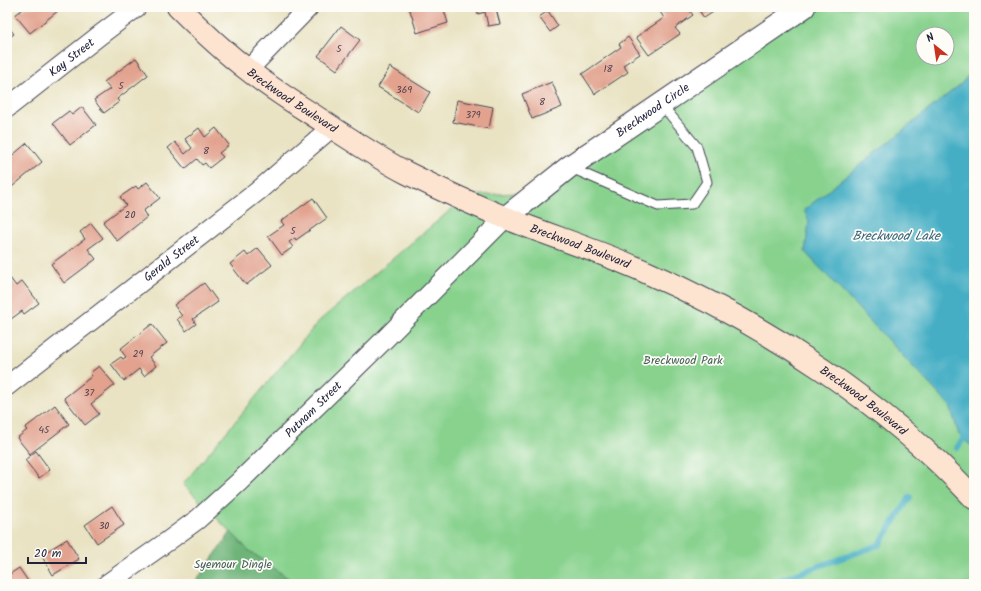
<svg xmlns="http://www.w3.org/2000/svg" width="981" height="591" font-family="Kalam,sans-serif">
  <style>
    .green { fill: #88d28e; stroke: #557a64; fill-rule: evenodd }
    .forest { fill: #6eb479; stroke: #486b5a }
    .water { fill: #45aec4; stroke: #346880 }
    .lines { fill: none; stroke-linecap: round; stroke-linejoin: round }
    .stream { stroke: #45aec4; stroke-width: 6 }
    .building { fill: #e2a28e }
    .service-casing { stroke: #403f4f; stroke-width: 11 }
    .minor-casing { stroke: #403f4f; stroke-width: 21 }
    .tertiary-casing { stroke: #403f4f; stroke-width: 24 }
    .secondary-casing { stroke: #403f4f; stroke-width: 24 }
    .service { stroke: #fff; stroke-width: 9 }
    .minor { stroke: #fff; stroke-width: 19 }
    .tertiary { stroke: #fff; stroke-width: 22 }
    .secondary { stroke: #fde4d0; stroke-width: 22 }
    .labels { text-anchor: middle; stroke-width: 3.5; stroke-linejoin: round; paint-order: stroke }
    .number-label { font-size: 10px; fill: #524250 }
    .street-label { font-size: 12px; fill: #22223b; stroke: #fdfcf7 }
    .park-label { font-size: 12px; fill: #466058; stroke: #fdfcf7 }
    .water-label { font-size: 13px; font-style: italic; fill: #326179; stroke: #fdfcf7 }
  </style>
  <rect width="100%" height="100%" fill="#fdfcf7"/>
  <filter id="ink" filterUnits="userSpaceOnUse"><feTurbulence type="fractalNoise" baseFrequency=".025" numOctaves="2"/><feDisplacementMap in="SourceGraphic" scale="8" xChannelSelector="R" yChannelSelector="G"/><feConvolveMatrix kernelMatrix="1 2 1 2 8 2 1 2 1" color-interpolation-filters="sRGB"/></filter>
  <filter id="wash" filterUnits="userSpaceOnUse"><feTurbulence type="fractalNoise" baseFrequency=".012" numOctaves="4" result="noise"/><feDisplacementMap in="SourceGraphic" scale="16" xChannelSelector="R" yChannelSelector="G"/><feGaussianBlur stdDeviation="0.9" result="paint"/><feColorMatrix in="noise" values="0 0 0 0 0 0 0 0 0 0 0 0 0 0 0 0 0 1.4 0 .05"/><feComposite in="paint" operator="in"/></filter>
  <g filter="url(#wash)">
    <rect width="100%" height="100%" fill="#e9e3c3"/>
    <path class="green" d="M808 7H974V584H296L248 550 183 484 319 321 467 196 531 192ZM923 34H947V58H923Z"/>
    <path class="forest" d="M231 532 248 550 296 584H194Z"/>
    <path class="water" d="M974 68V444L970 445 959 435 950 406 805 252 809 221 804 210 962 83Z"/>
    <g class="lines">
      <path class="stream" d="M957 448 974 423
        M768 584 879 545 910 497"/>
    </g>
    <g id="blocks">
      <path class="building" d="M26 7H57L59 10 30 33 15 15Z
        M409 7H443L448 23 417 33Z
        M477 7H501L496 9 500 24 488 26 485 12 478 14Z
        M657 7H687L693 15 675 28 680 34 649 55 636 37 664 18Z
        M697 7H721L704 18Z
        M548 11 558 26 550 32 539 17Z
        M7 25 14 34 7 39Z
        M341 26 360 40 337 70 318 56Z
        M628 37 640 54 623 65 628 72 595 94 582 74 621 47 619 44Z
        M136 58 148 75 117 99 119 102 104 113 94 100 110 89 104 82Z
        M390 67 430 92 418 112 378 87Z
        M552 82 562 107 532 119 522 94Z
        M457 100 493 107 489 129 453 122Z
        M82 107 96 125 70 145 53 123 69 111 72 115Z
        M199 128 205 137 216 128 229 145 219 153 223 157 209 168 205 163 202 165 197 159 185 169 168 148 175 142 185 154 192 148 185 139Z
        M27 143 42 162 7 191V160Z
        M147 182 160 198 143 211 147 217 117 241 103 222 126 205 120 197 136 186 138 189Z
        M313 198 327 218 296 240 295 238 289 242 293 247 282 255 268 236 284 225 281 221Z
        M91 223 103 238 88 249 96 259 64 283 51 264 85 239 80 232Z
        M258 248 272 265 246 285 230 264 245 252 248 256Z
        M10 278 16 286 22 281 39 303 24 314 22 311 11 319 7 314V280Z
        M204 283 218 302 193 319 196 324 186 331 177 319 182 316 174 305Z
        M152 324 167 343 149 357 156 366 144 376 139 369 124 381 111 364 121 357 123 359 126 357 120 349Z
        M99 366 115 385 91 404 99 414 85 425 64 398 92 376 90 373Z
        M55 405 69 424 30 454 17 438 27 430 25 428Z
        M36 451 50 470 39 478 25 460Z
        M112 506 124 525 97 543 85 525Z
        M67 539 79 559 53 575 41 555Z
        M19 568 30 584H7V576Z"/>
    </g>
  </g>
  <g filter="url(#ink)">
    <use href="#blocks" fill-opacity="0" stroke="#403f4f" stroke-width="1"/>
    <g class="lines">
      <defs>
        <path id="service" d="M571 168 658 206 692 204 707 182 697 147 661 104"/>
        <g id="minor">
          <path d="M248 70 309 7"/>
          <path id="s1" d="M7 108 100 35 137 7"/>
          <path id="s2" d="M7 386 258 191 332 127"/>
          <path id="s3" d="M107 584 168 541 198 519 239 482 383 341 505 218"/>
        </g>
        <g id="tertiary">
          <path id="s4" d="M505 218 569 167 804 7"/>
        </g>
        <g id="secondary">
          <path id="s5" d="M178 7C200 29 223 51 248 70 274 91 303 108 330 126 356 143 380 159 407 173 447 193 487 211 529 227 569 242 609 255 648 273 767 325 885 403 974 498"/>
        </g>
      </defs>
      <use href="#service" class="service-casing"/>
      <use href="#minor" class="minor-casing"/>
      <use href="#tertiary" class="tertiary-casing"/>
      <use href="#secondary" class="secondary-casing"/>
      <use href="#service" class="service"/>
      <use href="#minor" class="minor"/>
      <use href="#tertiary" class="tertiary"/>
      <use href="#secondary" class="secondary"/>
    </g>
  </g>
  <g class="labels">
    <g class="number-label">
      <text x="339" y="52">5</text>
      <text x="608" y="72">18</text>
      <text x="121" y="89">5</text>
      <text x="404" y="93">369</text>
      <text x="542" y="105">8</text>
      <text x="473" y="118">379</text>
      <text x="206" y="154">8</text>
      <text x="130" y="218">20</text>
      <text x="293" y="234">5</text>
      <text x="138" y="357">29</text>
      <text x="89" y="396">37</text>
      <text x="44" y="433">45</text>
      <text x="104" y="529">30</text>
    </g>
    <g class="street-label">
      <text dy="4" stroke="none"><textPath href="#s1" startOffset="82">Kay Street</textPath></text>
      <text dy="4" stroke="none"><textPath href="#s5" startOffset="148">Breckwood Boulevard</textPath></text>
      <text dy="4" stroke="none"><textPath href="#s4" startOffset="183">Breckwood Circle</textPath></text>
      <text dy="4" stroke="none"><textPath href="#s5" startOffset="472">Breckwood Boulevard</textPath></text>
      <text dy="4" stroke="none"><textPath href="#s2" startOffset="208">Gerald Street</textPath></text>
      <text dy="4" stroke="none"><textPath href="#s5" startOffset="796">Breckwood Boulevard</textPath></text>
      <text dy="4" stroke="none"><textPath href="#s3" startOffset="271">Putnam Street</textPath></text>
    </g>
    <g class="park-label">
      <text x="683" y="364">Breckwood Park</text>
      <text x="233" y="568">Syemour Dingle</text>
    </g>
    <g class="water-label">
      <text x="896" y="240">Breckwood Lake</text>
    </g>
  </g>
  <rect width="981" height="591" fill="none" stroke="#fdfcf7" stroke-width="24"/>
  <g transform="translate(935 46) rotate(330)"><circle r="19" fill="#fdfcf7" stroke="#a5a5ac"/>
  <path d="M0-3L7 15L0 10L-7 15Z" fill="#c8321e"/>
  <text y="-6" font-size="11" font-weight="bold" text-anchor="middle" fill="#22223b">N</text>
  </g>
  <path d="M28 557v6h58v-6" fill="none" stroke="#22223b" stroke-width="2"/>
  <text x="34" y="557" font-size="12" fill="#22223b" stroke="#fdfcf7" stroke-width="3" paint-order="stroke">20 m</text>
</svg>
